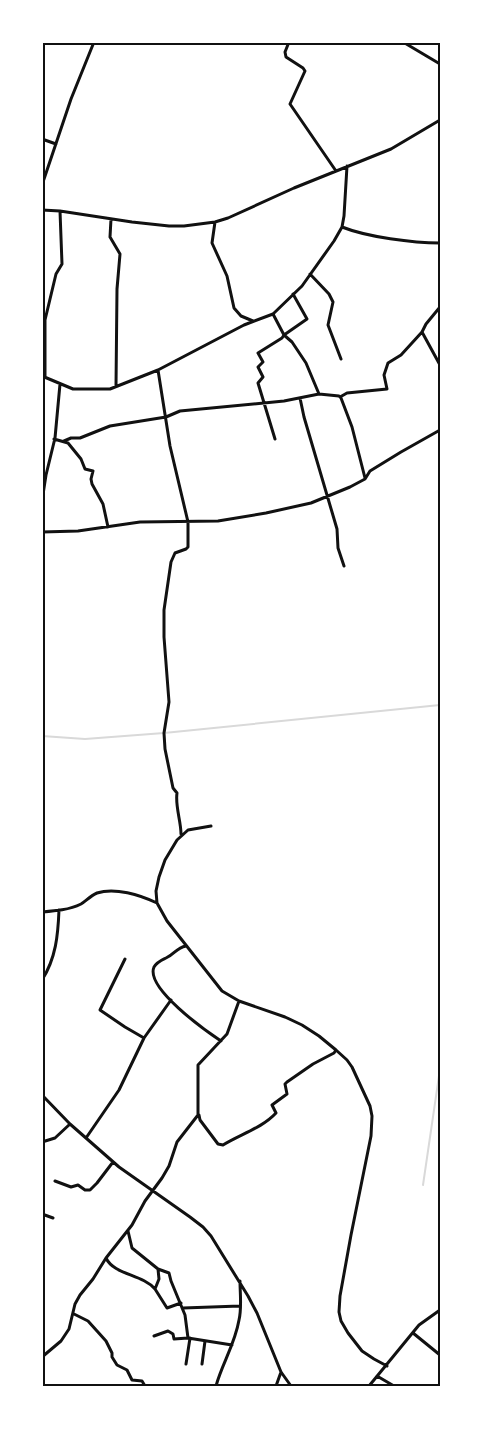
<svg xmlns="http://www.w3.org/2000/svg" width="483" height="1429" font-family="'Public Sans',sans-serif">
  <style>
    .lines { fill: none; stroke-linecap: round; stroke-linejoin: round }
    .stream { stroke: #d9d9d9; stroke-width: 2 }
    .minor { stroke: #111; stroke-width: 3 }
    .neatline { fill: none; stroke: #111; stroke-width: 2 }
  </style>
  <rect width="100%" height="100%" fill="#fff"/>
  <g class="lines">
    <path class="stream" d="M42 736 85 739 164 733 440 705
      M440 936V942
      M423 1185 440 1069"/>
    <path class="minor" d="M289 42 285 52 286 57 303 68 305 71 290 104 336 171
      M403 42 440 64
      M42 139 56 144
      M42 185 71 99 94 42
      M42 210 60 211 132 222 169 226H184L215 222 228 218 294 188 391 149 440 120
      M111 219 110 237 120 254 117 289 116 386
      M215 222 212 243 227 276 234 308 241 316 253 321
      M342 227C367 237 413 243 440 243
      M310 274 329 294 333 302 328 325 341 359
      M440 307 426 324 422 332 440 365
      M273 314 284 335 292 342 306 363 319 394 339 396 341 398 352 427 365 478
      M158 370 170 446 188 522V547L186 549 175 553 171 562 164 610V637L169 702 164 733 165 749 173 788 177 793C175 806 181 821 181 834
      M42 376 73 389H110L158 370 244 325 273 314 302 286 334 241 342 227 344 216 347 166
      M45 377V320L56 274 62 264 60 211
      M340 397 347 393 387 389 384 375 388 363 401 355 422 332
      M300 398 304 417 337 529 338 548 344 566
      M54 439 68 443 81 459 85 469 93 471 91 479 92 484 103 504 108 527
      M275 439 258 383 263 377 258 367 263 362 258 353 282 338 284 335 307 319 293 294
      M64 441 71 438H80L110 426 166 417 180 411 284 401 319 394
      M42 501 46 475 55 438 60 384
      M42 532 78 531 140 522 218 521 266 513 311 503 350 487 365 479 370 471 401 452 440 430
      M211 826 188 830 177 840 165 860 159 877 156 891 157 903 167 921 222 991 239 1001 285 1017 302 1025 319 1036 336 1050 347 1060 352 1067 370 1106 372 1116 371 1136 351 1235 340 1296 339 1312 341 1321 348 1333 362 1351 374 1359 387 1366
      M42 912C55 911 69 910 81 904 86 901 90 896 97 893 115 887 140 895 157 903
      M186 946C176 948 175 954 166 958 162 960 157 962 154 967 145 988 206 1031 221 1041
      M125 959 100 1010 125 1027 144 1038
      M42 980C56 958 58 935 59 910
      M42 1095 70 1124 119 1167 190 1217 203 1227 211 1236 248 1296 257 1313 281 1372 291 1386
      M199 1115 200 1120 218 1144 223 1145C241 1134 262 1128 276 1113L272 1105 287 1094 285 1084 287 1082 313 1064 334 1053 336 1050
      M86 1138 119 1090 144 1038 171 1000
      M42 1142 55 1138 70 1124
      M55 1181 71 1187 78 1185 85 1190H90L97 1183 113 1162
      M42 1214 53 1218
      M128 1231 132 1248 158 1269 169 1273 171 1281 185 1315 188 1338 232 1345
      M106 1258C114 1275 142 1274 155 1289
      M158 1269 159 1279 155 1289 167 1308 181 1303
      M183 1308 240 1306
      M74 1314 88 1321 106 1341 112 1353V1357L117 1365 127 1370 132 1380 142 1381 145 1386
      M413 1333 440 1355
      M154 1336 168 1331 173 1334 174 1339 188 1338
      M42 1357 61 1341 69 1329 75 1304 80 1295 93 1279 106 1258 132 1225 145 1201 162 1178 169 1166 177 1142 198 1115V1065L227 1034 239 1001
      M186 1364 190 1338
      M202 1364 205 1341
      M377 1376 394 1386
      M216 1386C222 1364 235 1344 239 1320 242 1308 240 1294 240 1281
      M276 1386 281 1372
      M369 1386 419 1325 440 1310"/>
  </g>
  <rect width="483" height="1429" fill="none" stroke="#ffffff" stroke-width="88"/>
  <rect x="44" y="44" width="395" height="1341" class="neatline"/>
</svg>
